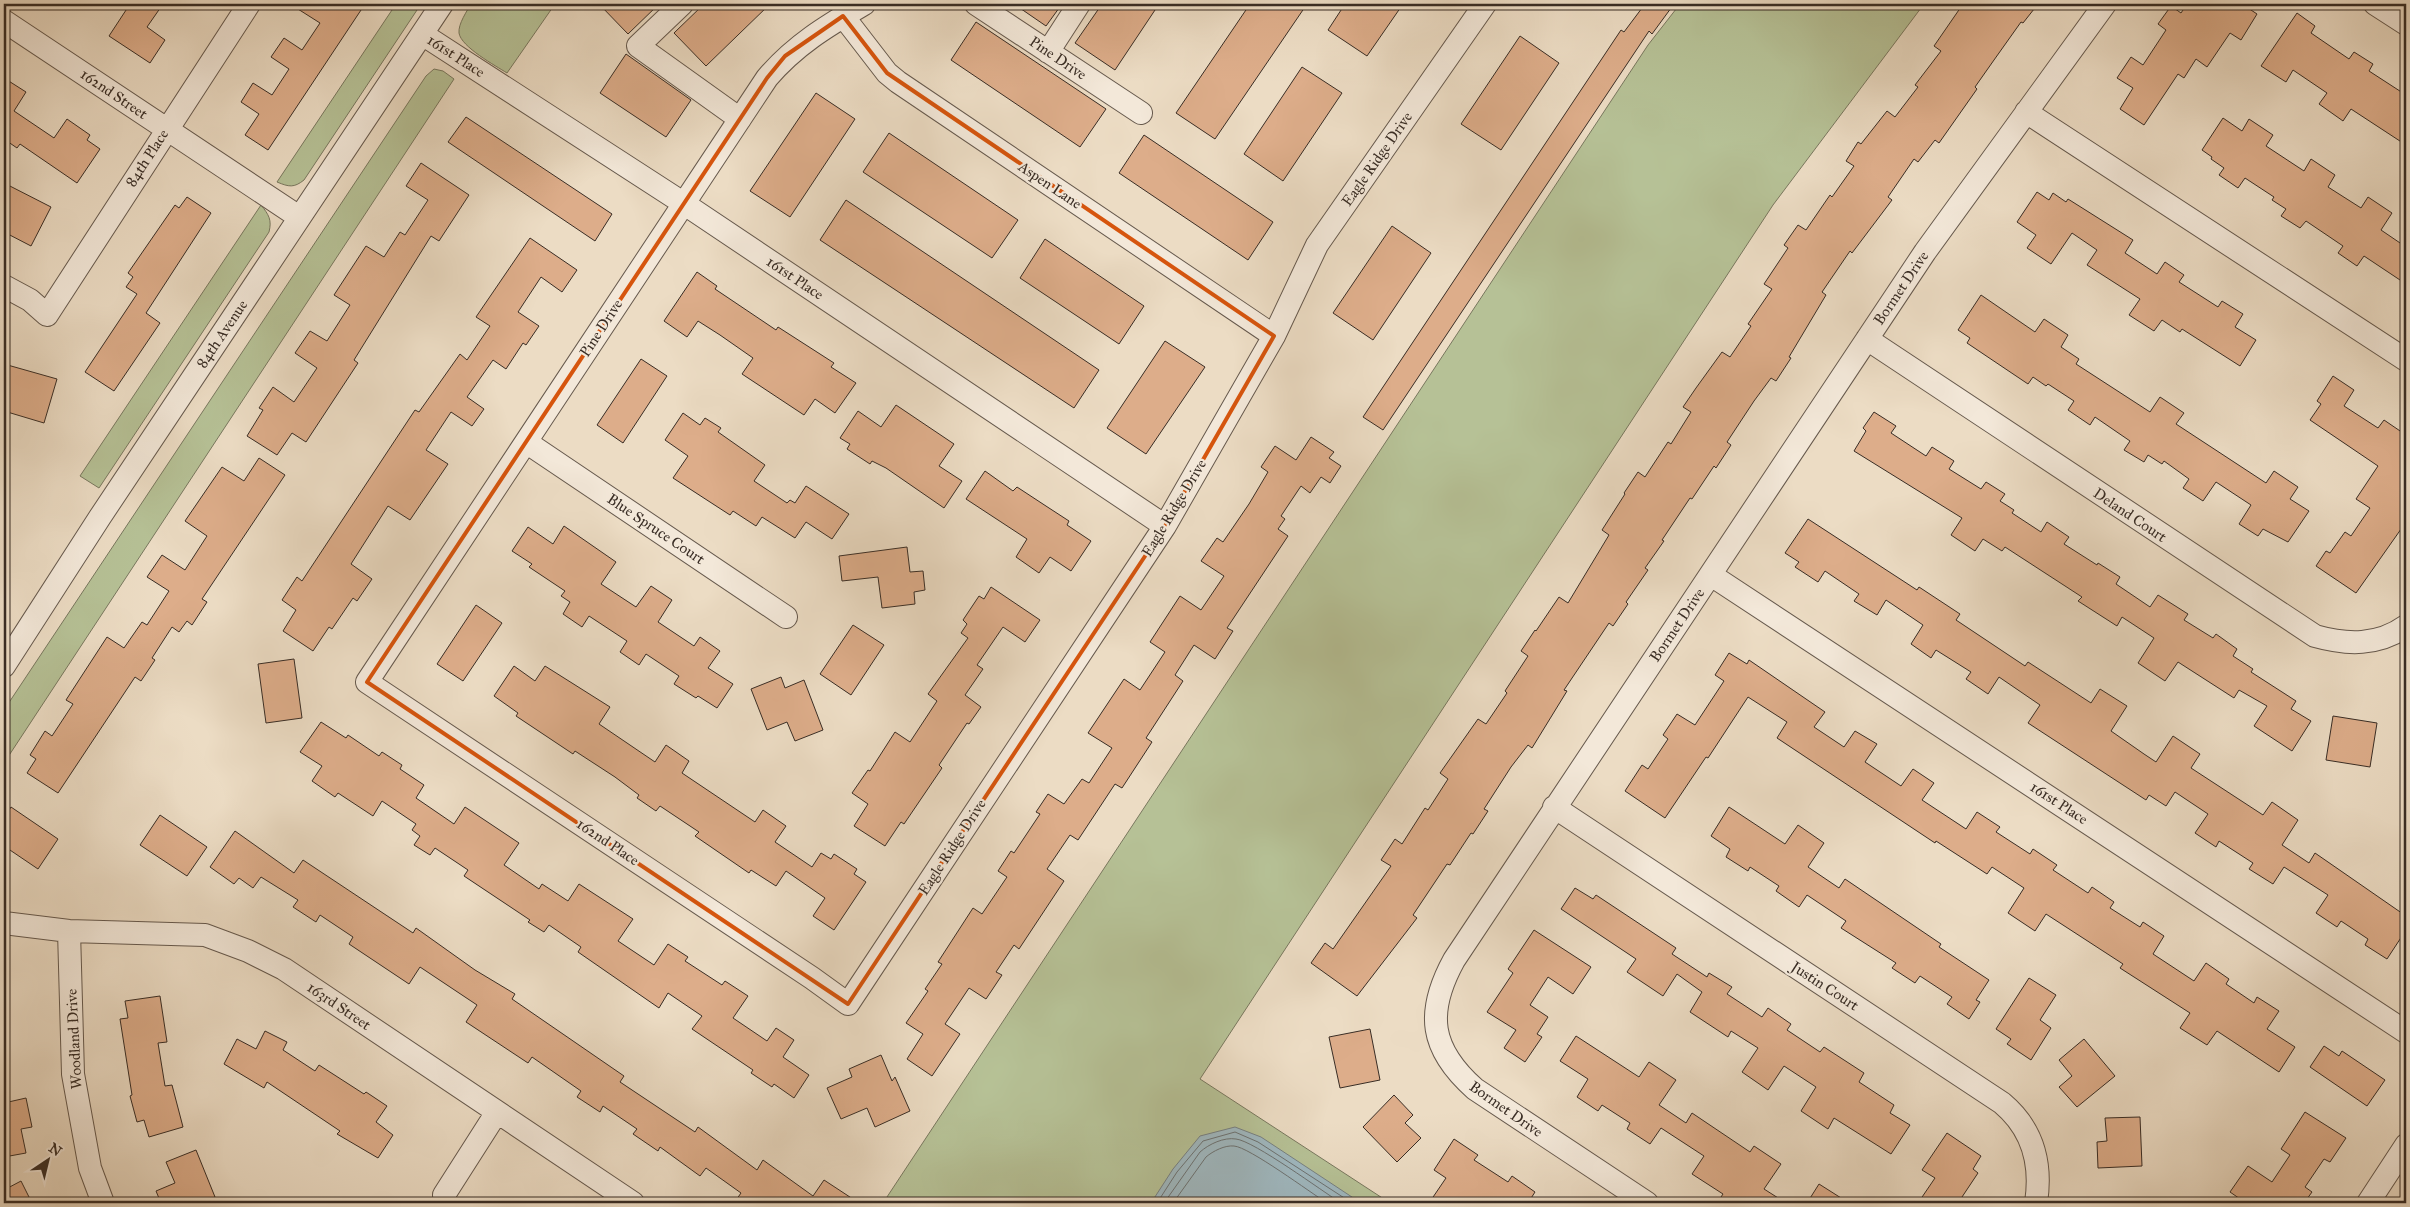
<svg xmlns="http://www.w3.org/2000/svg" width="2410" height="1207" font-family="'IM FELL Great Primer',serif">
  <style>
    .green { fill: #b6c196; stroke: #78775e }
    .water { fill: #9fb8c0; stroke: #768082 }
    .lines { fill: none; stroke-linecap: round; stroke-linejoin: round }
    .shore { stroke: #6c7272; stroke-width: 1 }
    .building { fill: #ddad8a; stroke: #392d25 }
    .minor-casing { stroke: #66594d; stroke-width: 24 }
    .minor { stroke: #f3e8d9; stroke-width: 22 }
    .marked { fill: none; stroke: #d6550e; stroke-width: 4; stroke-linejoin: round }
    .labels { text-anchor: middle; stroke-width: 4.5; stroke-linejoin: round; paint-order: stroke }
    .street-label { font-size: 15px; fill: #392d25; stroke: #f3e8d9 }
  </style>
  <rect width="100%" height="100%" fill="#ecdcc4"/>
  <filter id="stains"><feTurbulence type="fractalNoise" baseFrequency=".004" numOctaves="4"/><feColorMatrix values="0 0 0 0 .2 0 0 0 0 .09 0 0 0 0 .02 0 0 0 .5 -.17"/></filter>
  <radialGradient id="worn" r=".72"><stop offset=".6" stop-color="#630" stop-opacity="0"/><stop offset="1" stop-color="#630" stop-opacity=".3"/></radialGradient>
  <path class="green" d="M396 4H421L304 180C294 188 289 187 277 182Z
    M471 4H555L507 73C496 66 461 47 459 33 458 24 467 11 471 4Z
    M1680 4H1924L1773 205 1200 1079 1390 1203H883L1648 45Z
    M434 69 443 71 454 79 4 763V710L426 76Z
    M261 205C269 215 272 220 269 232L99 488 80 476Z"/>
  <path class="water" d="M1235 1127 1261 1137 1361 1203H1151L1173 1169 1200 1136Z"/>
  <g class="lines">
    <path class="shore" d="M1157 1203 1177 1172 1203 1141 1235 1132 1258 1142 1352 1203
      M1164 1203 1200 1152C1209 1144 1224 1137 1236 1139 1254 1141 1322 1191 1341 1203
      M1173 1203 1206 1157C1213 1151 1225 1145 1234 1146 1249 1147 1311 1193 1327 1203"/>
  </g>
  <path class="building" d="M130 4H163L147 27 165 40 150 63 109 36Z
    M290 4H365L268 150 245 135 259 114 241 102 253 83 272 95 289 69 271 57 284 38 302 50 320 23Z
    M599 4H659L628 34Z
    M704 4H770L706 66 674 33Z
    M1014 4H1062L1046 26Z
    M1102 4H1159L1115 70 1075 43Z
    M1250 4H1307L1215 139 1176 113Z
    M1345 4H1403L1367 56 1328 30Z
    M1645 4H1674L1652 34 1649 31 1383 430 1363 417 1621 30 1624 32Z
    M1963 4H2038L2023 23 2021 22 1994 60 1975 87 1977 89 1939 143 1935 140 1918 162 1914 159 1888 197 1892 200 1852 253 1850 251 1822 292 1826 295 1789 357 1791 358 1776 381 1771 378 1754 401 1727 442 1731 445 1716 468 1714 466 1692 499 1690 498 1662 540 1664 541 1645 568 1648 570 1626 602 1628 604 1613 626 1609 623 1564 690 1567 691 1532 748 1528 745 1511 767 1484 809 1488 811 1473 834 1471 833 1450 865 1447 864 1413 915 1417 918 1357 996 1311 963 1325 943 1333 949 1391 866 1381 860 1395 839 1402 844 1425 808 1428 810 1448 779 1440 773 1478 719 1486 724 1507 693 1505 691 1528 656 1521 651 1535 630 1536 631 1559 597 1568 603 1609 535 1602 530 1625 494 1624 493 1638 472 1645 477 1668 442 1671 444 1691 412 1683 407 1696 388 1722 352 1730 357 1751 326 1748 324 1772 289 1764 284 1788 248 1784 245 1798 225 1806 230 1830 195 1832 197 1854 166 1846 161 1858 142 1861 144 1887 111 1895 117 1918 87 1915 85 1941 51 1934 46Z
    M2187 4H2242L2257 14 2241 40 2230 33 2207 67 2196 59 2184 78 2178 74 2144 125 2120 109 2133 88 2117 78 2131 57 2143 65 2166 30 2158 24 2171 6 2181 13Z
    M2297 13 2315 26 2311 33 2349 59 2354 52 2373 64 2369 71 2406 95V145L2351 109 2343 121 2319 104 2327 93 2293 70 2286 82 2261 66Z
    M976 22 1106 109 1080 147 951 60Z
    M1520 36 1559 63 1501 150 1461 124Z
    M626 54 691 100 666 137 600 93Z
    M1302 67 1342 93 1283 181 1244 154Z
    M4 78 26 92 14 111 54 138 67 119 90 135 87 140 100 149 77 183 20 144 17 148 4 139Z
    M816 93 855 119 790 217 750 191Z
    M466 117 612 214 595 241 448 142Z
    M2223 118 2242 131 2249 119 2273 135 2266 146 2304 171 2311 159 2335 175 2328 187 2361 208 2368 197 2392 213 2381 230 2406 247V284L2364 256 2357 266 2338 253 2343 246 2306 221 2300 228 2281 216 2286 209 2272 200 2274 197 2245 178 2238 188 2219 175 2224 168 2211 159 2212 157 2202 150Z
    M889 133 1018 220 992 258 863 172Z
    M1144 135 1273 222 1248 260 1119 173Z
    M421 163 469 195 439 241 431 236 354 360 358 363 306 442 292 433 277 455 247 436 263 410 259 408 273 387 294 402 317 368 295 353 310 331 327 341 350 305 334 295 366 246 384 257 400 232 405 235 428 200 406 186Z
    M4 183 51 207 31 246 4 232Z
    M2037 192 2049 200 2053 193 2066 202 2068 199 2133 240 2125 253 2157 274 2165 262 2184 275 2179 282 2218 307 2222 301 2243 314 2235 327 2256 340 2240 366 2182 329 2180 332 2162 320 2154 331 2129 315 2140 299 2087 265 2097 250 2072 233 2051 264 2027 248 2036 235 2017 222Z
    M187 197 211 213 146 313 160 323 114 391 85 372 137 294 126 287 133 277 128 273 175 205 179 208Z
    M846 200 1099 370 1074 408 820 240Z
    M1392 226 1431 253 1373 340 1333 313Z
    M530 238 577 270 562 292 541 277 518 312 539 326 526 345 523 343 506 369 493 360 467 397 484 409 472 426 451 412 426 450 448 464 410 520 388 506 351 564 372 579 357 601 353 598 332 629 329 627 313 651 283 631 296 610 282 600 297 577 302 581 415 410 419 412 460 354 467 360 490 326 476 317Z
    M1045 239 1144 306 1119 344 1020 278Z
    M697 272 717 286 715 289 776 330 778 327 834 363 831 367 856 383 835 413 815 399 804 415 742 374 753 358 720 335 698 321 687 337 664 321Z
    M1981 295 2035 332 2044 319 2068 335 2061 347 2079 359 2076 364 2150 412 2160 397 2184 413 2176 424 2266 483 2274 471 2298 487 2290 499 2309 511 2288 542 2263 529 2258 536 2239 524 2251 505 2216 482 2203 501 2183 488 2189 479 2164 461 2162 464 2148 455 2144 462 2124 450 2130 441 2095 417 2090 425 2068 410 2074 401 2048 384 2046 386 2033 377 2028 384 1967 343 1970 338 1958 330Z
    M1165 341 1205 367 1146 454 1107 428Z
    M641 359 667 376 623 443 597 425Z
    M4 364 57 379 44 423 4 411Z
    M2333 376 2354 390 2344 406 2378 428 2384 420 2406 435V522L2356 593 2316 566 2326 551 2330 553 2345 532 2351 536 2370 508 2356 499 2378 466 2310 420 2321 404 2317 401Z
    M896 405 954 444 939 466 962 481 944 508 886 468 872 461 870 464 847 449 850 444 840 438 858 411 881 427Z
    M1874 412 1896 426 1891 433 1926 456 1932 447 1954 461 1949 469 1981 489 1986 482 2005 494 2000 501 2014 510 2012 513 2041 532 2047 522 2069 537 2064 544 2097 565 2098 563 2120 577 2116 584 2150 607 2158 595 2188 614 2184 620 2213 638 2216 634 2237 649 2233 656 2253 669 2251 672 2296 701 2291 709 2311 721 2292 751 2254 726 2267 706 2239 690 2234 698 2178 662 2165 681 2138 663 2154 638 2122 617 2117 626 2078 601 2082 597 2005 547 2002 551 1983 539 1975 551 1951 535 1962 518 1854 451 1866 431 1863 428Z
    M683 413 700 425 705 418 721 428 718 432 765 465 754 481 787 503 790 500 795 503 806 486 849 514 832 539 806 522 795 538 762 517 756 526 733 511 730 515 673 478 688 456 665 440Z
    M1311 437 1334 452 1329 458 1341 466 1330 483 1321 477 1310 493 1301 486 1281 516 1285 519 1278 529 1288 536 1227 628 1233 631 1215 659 1194 645 1175 675 1183 681 1146 738 1152 742 1122 788 1115 784 1078 840 1070 835 1047 869 1064 881 1019 949 1014 945 996 972 1002 975 986 999 969 988 945 1024 960 1034 932 1076 907 1059 923 1034 906 1023 928 991 925 989 942 964 938 962 973 908 982 914 1007 877 998 871 1011 851 1014 853 1040 814 1036 812 1048 794 1064 804 1082 779 1089 783 1112 748 1088 733 1124 679 1140 690 1165 652 1150 642 1180 596 1201 610 1224 576 1201 561 1217 538 1223 542 1249 504 1268 472 1261 467 1275 446 1296 460Z
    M259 458 285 475 202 599 207 602 192 625 187 621 179 632 172 627 152 658 155 660 141 681 135 677 58 793 27 773 36 759 30 755 45 731 52 736 73 704 66 700 107 637 124 648 142 622 147 625 169 591 147 577 162 555 185 570 207 536 185 521 222 467 244 481Z
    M985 471 1013 491 1017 487 1049 508 1069 521 1067 525 1091 541 1071 571 1050 557 1039 573 1016 557 1027 539 966 499Z
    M1808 519 1917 590 1919 587 1960 614 1956 620 2025 666 2028 662 2091 703 2100 689 2127 706 2111 731 2144 754 2156 762 2173 736 2200 754 2191 768 2263 815 2272 802 2298 820 2282 845 2309 863 2315 853 2406 916V930L2387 959 2365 945 2368 939 2341 921 2337 927 2316 913 2328 895 2284 867 2273 884 2249 869 2253 863 2219 841 2216 847 2195 833 2208 814 2175 792 2166 806 2149 795 2146 800 2028 723 2040 705 1999 677 1988 694 1966 679 1971 672 1936 650 1931 658 1911 644 1923 625 1886 600 1877 615 1854 601 1859 594 1825 571 1818 582 1795 567 1799 562 1785 553Z
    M564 526 616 562 601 584 636 607 651 586 672 600 658 622 694 646 700 637 720 651 708 668 733 684 717 708 698 696 696 698 674 684 679 676 646 654 639 665 620 652 627 641 589 616 582 627 563 614 570 602 561 596 565 591 529 567 532 564 512 551 528 527 553 544Z
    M907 547 910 572 923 571 925 590 914 592 915 604 882 608 878 577 842 581 839 556Z
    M991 587 1040 620 1025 642 1003 627 977 665 983 669 965 695 981 707 969 724 967 723 939 765 942 768 904 824 901 822 885 846 854 826 868 804 852 793 868 770 870 771 895 732 910 742 937 701 928 694 968 638 961 633 967 624 963 620 979 596 984 599Z
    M476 605 502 623 463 681 437 664Z
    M853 625 884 645 851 695 820 674Z
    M1729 653 1747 664 1749 660 1825 712 1814 727 1844 747 1855 731 1877 744 1865 762 1901 786 1913 769 1934 783 1922 800 1966 829 1977 812 2000 827 1996 832 2030 854 2033 849 2057 865 2053 870 2088 893 2092 887 2114 902 2110 908 2140 927 2143 922 2164 936 2153 954 2194 981 2206 963 2229 979 2226 984 2254 1003 2257 997 2279 1011 2267 1029 2295 1047 2279 1072 2217 1031 2207 1045 2180 1028 2190 1013 2120 968 2123 964 2046 914 2035 931 2008 913 2024 888 1992 867 1987 874 1936 841 1935 843 1777 738 1787 722 1748 697 1708 758 1706 757 1665 818 1625 791 1642 765 1648 769 1668 739 1663 735 1677 714 1695 725 1724 681 1715 675Z
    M294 659 302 718 266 723 258 664Z
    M514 666 535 681 545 666 610 707 599 724 655 762 666 745 689 761 682 773 755 822 763 810 786 826 775 842 812 867 821 853 831 859 834 854 857 869 854 874 866 882 834 930 813 916 825 898 786 871 776 886 751 870 749 873 695 836 699 832 660 806 656 811 637 798 639 795 615 777 575 751 573 754 516 716 518 713 494 696Z
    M781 677 785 688 804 680 823 730 795 741 787 722 767 730 751 689Z
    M2333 716 2377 723 2370 767 2326 760Z
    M321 722 346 738 348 735 379 756 382 752 402 765 400 769 424 785 416 798 454 824 465 807 519 843 504 865 539 889 542 884 568 901 579 884 633 919 618 941 654 965 668 944 688 957 685 961 722 985 725 981 748 996 733 1018 767 1041 776 1028 794 1040 783 1057 809 1075 794 1098 774 1084 772 1087 751 1073 753 1070 692 1029 702 1016 668 993 659 1008 578 952 581 947 549 925 544 932 528 922 530 920 464 876 468 870 435 848 430 855 414 845 420 836 412 830 416 824 382 801 373 816 338 793 335 797 312 781 322 766 300 752Z
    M11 807 58 839 38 869 4 846V818Z
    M1729 807 1785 844 1798 825 1824 843 1808 867 1839 888 1845 879 1941 944 1939 947 1989 980 1976 1000 1980 1002 1969 1019 1947 1004 1952 997 1920 976 1915 983 1892 968 1896 963 1841 928 1846 921 1807 895 1799 907 1776 891 1779 886 1750 867 1748 871 1726 857 1730 849 1711 836Z
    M160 815 207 847 187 876 140 845Z
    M235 831 294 873 303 860 413 933 416 928 475 970 515 994 512 999 624 1076 620 1082 695 1132 698 1127 757 1170 763 1160 813 1196 824 1180 859 1203H734L741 1193 706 1168 700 1176 660 1147 658 1151 633 1134 637 1129 603 1106 600 1112 577 1097 581 1091 532 1057 528 1063 466 1022 477 1005 420 967 409 984 349 944 353 937 320 915 316 922 293 907 298 900 261 877 253 888 239 878 234 884 210 867Z
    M1575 888 1593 899 1596 895 1676 948 1672 954 1707 977 1709 973 1732 987 1727 994 1762 1017 1768 1008 1791 1024 1787 1030 1820 1052 1824 1047 1864 1073 1859 1082 1894 1105 1890 1113 1910 1125 1891 1154 1834 1118 1828 1129 1801 1111 1816 1087 1784 1066 1768 1090 1742 1072 1758 1048 1731 1031 1728 1037 1690 1012 1702 992 1677 974 1663 996 1627 972 1636 959 1561 909Z
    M1534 930 1591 967 1573 994 1548 977 1530 1005 1548 1017 1537 1034 1542 1037 1525 1062 1504 1048 1516 1030 1487 1012 1513 973 1508 969Z
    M2029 978 2056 995 2040 1020 2051 1028 2031 1060 2007 1044 2011 1039 1996 1029Z
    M160 996 167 1042 158 1043 165 1086 172 1085 183 1127 149 1137 144 1120 137 1122 130 1096 132 1095 120 1019 128 1018 125 1001Z
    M1370 1029 1380 1080 1340 1088 1329 1037Z
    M265 1031 287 1042 283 1050 315 1071 319 1065 364 1094 366 1092 387 1106 376 1122 393 1135 378 1158 337 1134 340 1131 267 1082 264 1088 224 1064 237 1039 256 1049Z
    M1576 1036 1639 1077 1649 1062 1676 1080 1659 1105 1686 1123 1692 1113 1750 1152 1754 1146 1781 1164 1764 1189 1786 1203H1730L1721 1197 1723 1194 1692 1174 1704 1156 1661 1128 1650 1144 1627 1129 1630 1123 1602 1105 1598 1111 1577 1097 1588 1079 1560 1061Z
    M2084 1039 2115 1076 2077 1107 2059 1087 2072 1076 2059 1060Z
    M2324 1046 2339 1056 2342 1051 2385 1080 2367 1106 2310 1067Z
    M881 1055 892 1081 895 1077 910 1111 875 1127 867 1108 841 1119 827 1088 852 1077 849 1069Z
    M1394 1095 1413 1115 1405 1123 1421 1138 1397 1162 1363 1127Z
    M26 1098 32 1127 21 1129 26 1153 4 1157V1103Z
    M2305 1112 2346 1138 2330 1162 2324 1159 2305 1187 2312 1192 2304 1203H2246L2230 1192 2248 1166 2272 1182 2290 1155 2281 1149Z
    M2140 1117 2142 1166 2098 1168 2097 1142 2107 1141 2105 1118Z
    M1947 1133 1981 1156 1973 1169 1978 1173 1958 1203H1918L1935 1178 1922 1170Z
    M1454 1139 1478 1155 1474 1160 1508 1182 1512 1176 1535 1192 1528 1203H1429L1446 1178 1434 1170Z
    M196 1150 215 1197 200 1203H161L156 1191 175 1183 166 1162Z
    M21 1181 32 1203H4V1190Z
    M1819 1184 1849 1203H1807Z"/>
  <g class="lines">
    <defs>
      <path id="minor" d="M682 4 638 46 740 119
        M864 4C827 26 795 45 767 78L367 682 812 978 848 1004 1165 526 1274 336 1317 245 1485 4
        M976 4 1141 113
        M2375 4 2406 24
        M843 16 887 73 898 82 1274 336
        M4 21 299 217
        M422 34 683 203 1165 526
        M1048 52 1079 4
        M2026 112 2406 360
        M4 286 30 300 47 315 249 4
        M1867 339 2315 636C2347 645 2378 646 2406 626
        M526 442 786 617
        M1711 575 2406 1032
        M4 666 100 517 442 4
        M1554 807 2002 1103C2033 1129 2042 1164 2036 1203
        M4 923 69 931 205 935 248 951 284 969 633 1203
        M69 931 73 1074 90 1168 103 1203
        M444 1195 497 1112
        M1647 1203 1475 1089C1430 1049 1425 1013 1454 960L1925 252 2105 4
        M2368 1203 2406 1145"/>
    </defs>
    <use href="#minor" class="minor-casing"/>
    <use href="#minor" class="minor"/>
  </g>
  <path class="marked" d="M843 16 887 73 1274 336 1165 526 848 1004 367 682 767 78 785 56Z"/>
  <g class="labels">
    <g class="street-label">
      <text transform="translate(456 56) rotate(33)" y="5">161st Place</text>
      <text transform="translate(1058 58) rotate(34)" y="5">Pine Drive</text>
      <text transform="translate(114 94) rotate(34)" y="5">162nd Street</text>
      <text transform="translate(147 158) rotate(-57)" y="5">84th Place</text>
      <text transform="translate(1377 159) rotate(-55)" y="5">Eagle Ridge Drive</text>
      <text transform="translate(1050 185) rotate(34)" y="5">Aspen Lane</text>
      <text transform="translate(795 278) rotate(34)" y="5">161st Place</text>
      <text transform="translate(1901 288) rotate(-56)" y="5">Bormet Drive</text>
      <text transform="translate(601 328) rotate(-57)" y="5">Pine Drive</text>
      <text transform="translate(222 334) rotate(-56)" y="5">84th Avenue</text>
      <text transform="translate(1174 508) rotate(-59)" y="5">Eagle Ridge Drive</text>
      <text transform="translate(2130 515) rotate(34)" y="5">Deland Court</text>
      <text transform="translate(656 529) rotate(34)" y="5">Blue Spruce Court</text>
      <text transform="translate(1677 625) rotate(-56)" y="5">Bormet Drive</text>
      <text transform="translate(2059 803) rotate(33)" y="5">161st Place</text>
      <text transform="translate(608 842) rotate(34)" y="5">162nd Place</text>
      <text transform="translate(952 847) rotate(-57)" y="5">Eagle Ridge Drive</text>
      <text transform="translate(1825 986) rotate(33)" y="5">Justin Court</text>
      <text transform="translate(339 1006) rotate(34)" y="5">163rd Street</text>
      <text transform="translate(74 1039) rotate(-93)" y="5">Woodland Drive</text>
      <text transform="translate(1506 1109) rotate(35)" y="5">Bormet Drive</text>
    </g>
  </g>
  <rect width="2410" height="1207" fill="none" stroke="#ecdcc4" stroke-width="20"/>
  <rect x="5" y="5" width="2400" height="1197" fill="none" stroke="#392d25" stroke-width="2.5"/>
  <rect x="10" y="10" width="2390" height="1187" fill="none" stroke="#392d25"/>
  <g transform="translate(48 1160) rotate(35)" stroke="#f3e8d9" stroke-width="4" paint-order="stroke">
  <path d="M0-4L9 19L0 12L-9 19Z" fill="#392d25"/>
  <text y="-8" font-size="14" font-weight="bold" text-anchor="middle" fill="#392d25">N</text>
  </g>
  <rect width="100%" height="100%" filter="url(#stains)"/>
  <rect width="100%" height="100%" fill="url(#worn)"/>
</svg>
